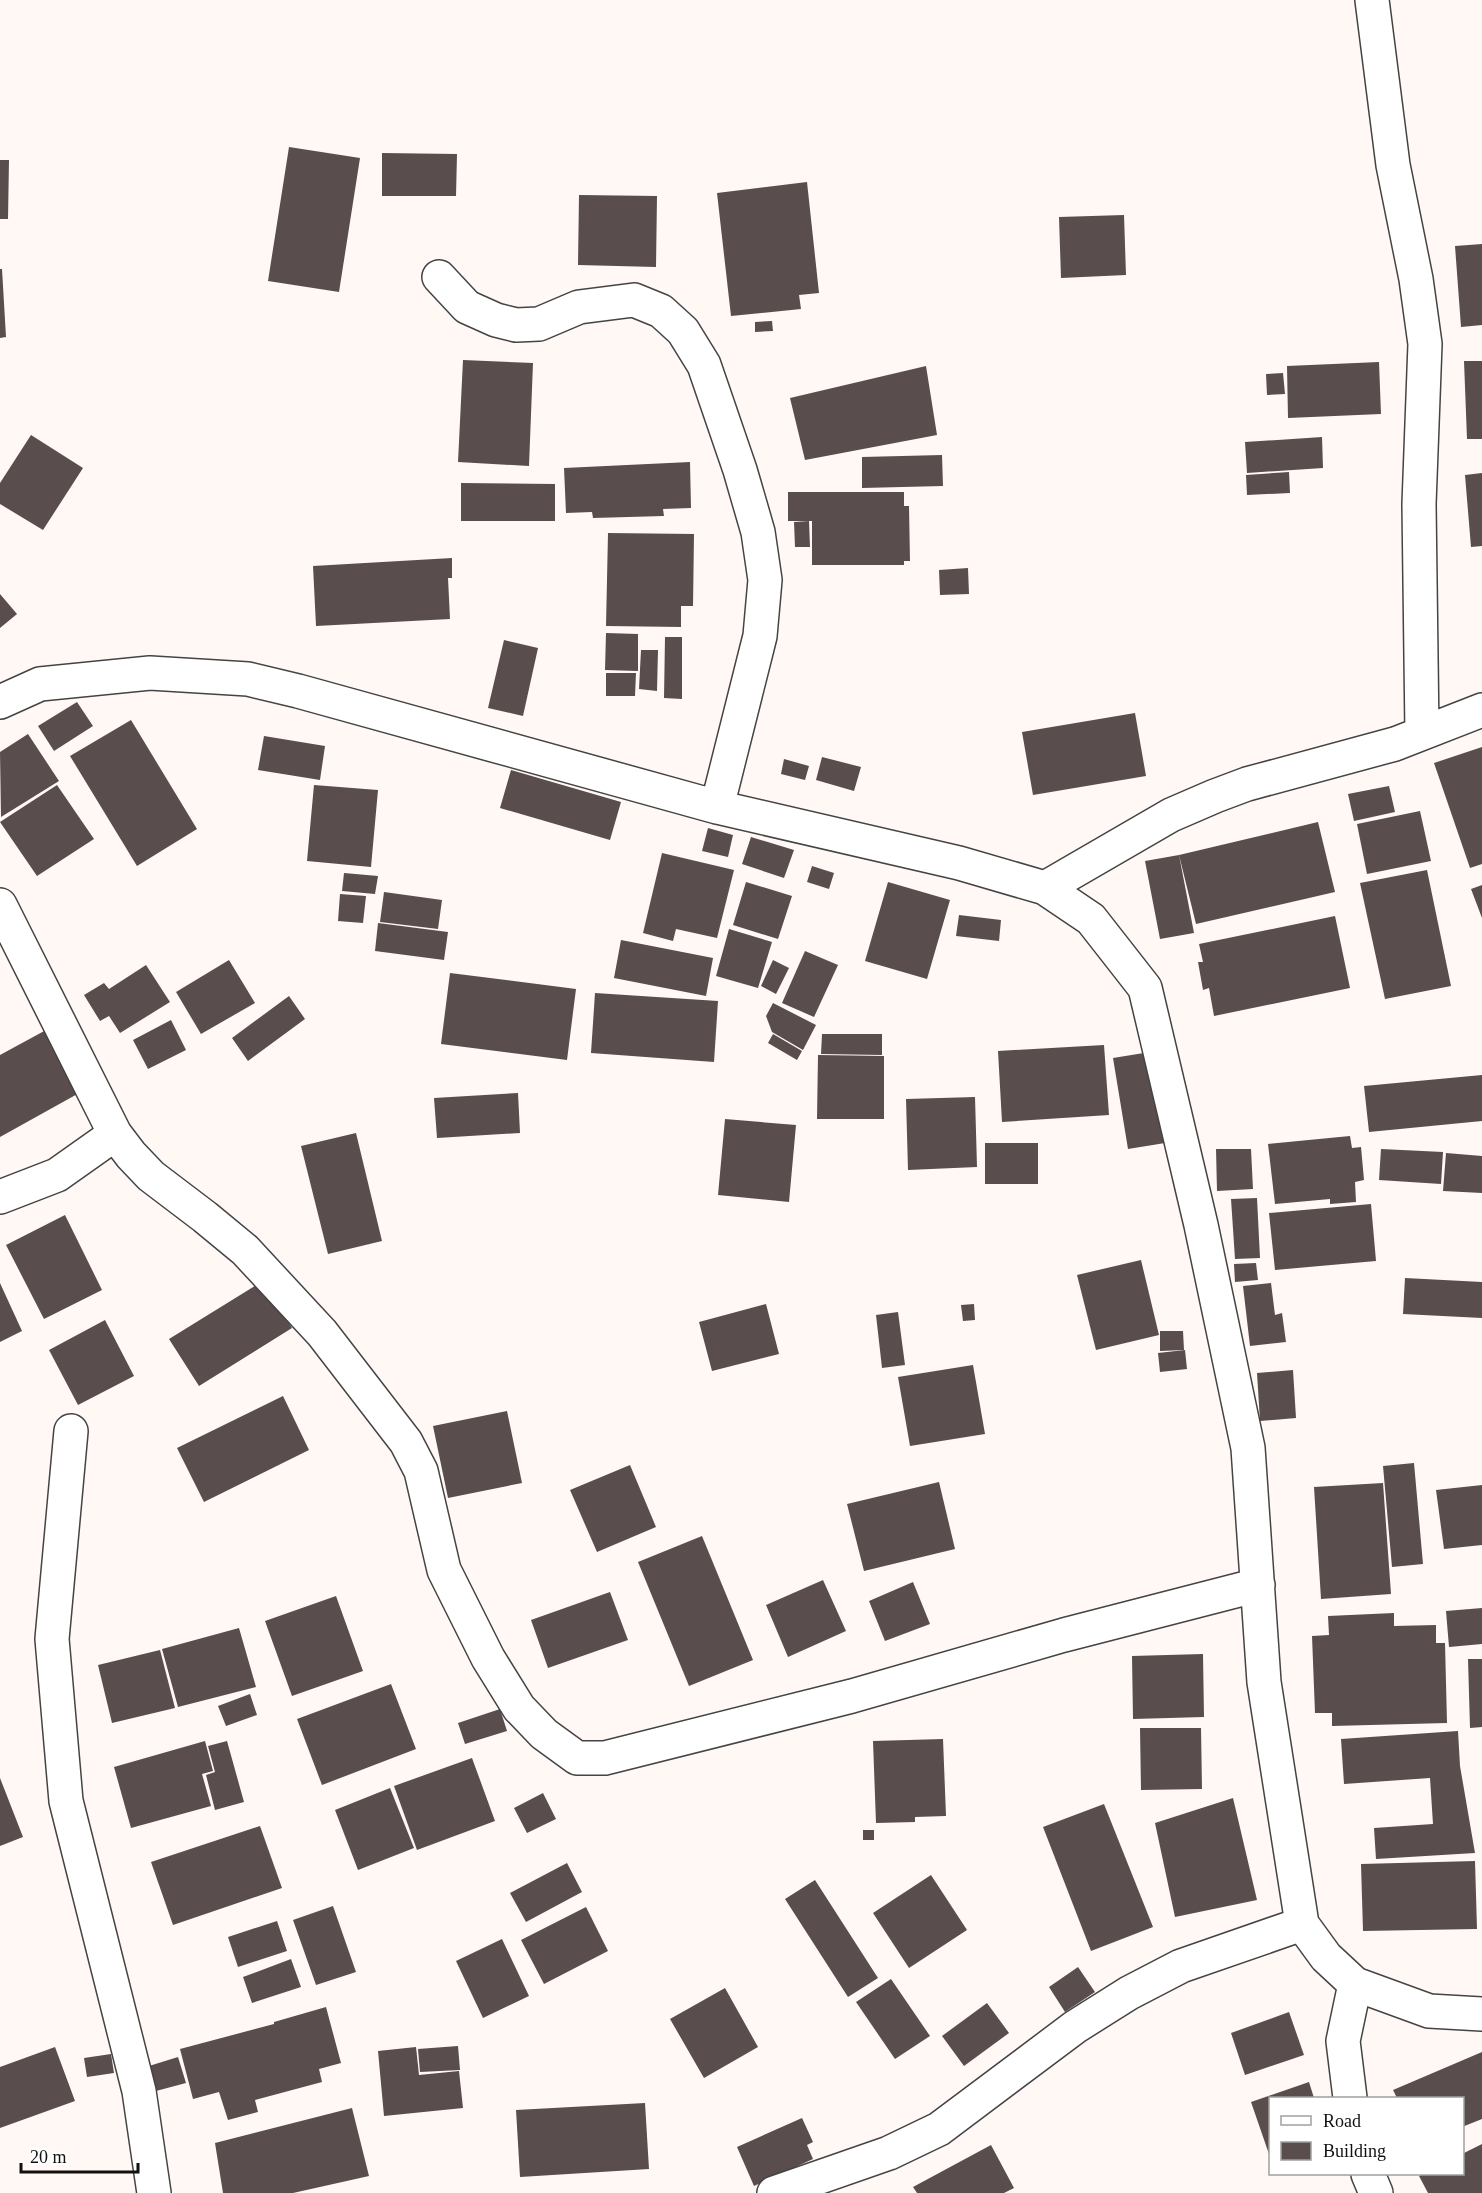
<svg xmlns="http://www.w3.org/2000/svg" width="1482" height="2193" font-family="'Times New Roman',serif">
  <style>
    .building { fill: #5a4d4d }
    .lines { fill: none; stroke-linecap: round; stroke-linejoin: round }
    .minor-casing { stroke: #444; stroke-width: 36 }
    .minor { stroke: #fff; stroke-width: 33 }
  </style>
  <rect width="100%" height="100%" fill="#fff8f5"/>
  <path class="building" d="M289 147 360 158 339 292 268 281Z
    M382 153 457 154 456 196H382Z
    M0 160H9L8 219H0Z
    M807 182 819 293 799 295 801 309 731 316 717 193Z
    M579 195 657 196 656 267 578 265Z
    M1124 215 1126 275 1061 278 1059 217Z
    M1482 244V325L1461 327 1455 246Z
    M0 269H2L6 337 0 338Z
    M772 321 773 331 755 332V322Z
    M463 360 533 363 529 466 458 462Z
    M1464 361H1482V439H1467Z
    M1379 362 1381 414 1288 418 1287 366Z
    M926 366 937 435 805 460 790 398Z
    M1283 373 1285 394 1267 395 1266 374Z
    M31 435 83 468 43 530 0 504V483Z
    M1322 437 1323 468 1247 473 1245 442Z
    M942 455 943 486 862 488V457Z
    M690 462 691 508 663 509 664 516 593 518 592 512 566 513 564 468Z
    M1289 472 1290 493 1247 495 1246 475Z
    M1482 473V546L1471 547 1465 475Z
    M461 483 555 484V521H461Z
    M788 492H904V506H909L910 561H904V565H812V521H788Z
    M809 521 810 547H795L794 522Z
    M608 533 694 534 693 606H681V627L606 626Z
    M452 558V578H448L450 619 316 626 313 566Z
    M968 568 969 594 940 595 939 570Z
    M0 594 17 614 0 628Z
    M606 633 638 634V671L605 670Z
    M665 637H682V699L664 698Z
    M504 640 538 648 523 716 488 708Z
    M641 650H658L657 691 639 689Z
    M606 673H636L635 696H606Z
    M77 702 93 726 54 751 38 726Z
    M1135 713 1146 776 1033 795 1022 732Z
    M131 720 197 829 137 866 70 756Z
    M28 734 59 781 1 817 0 752Z
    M264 736 325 746 320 780 258 770Z
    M1482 747V864L1470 868 1434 763Z
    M822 757 861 767 854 791 816 780Z
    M784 759 809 766 805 780 781 774Z
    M511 770 621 802 610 840 500 808Z
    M57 785 94 839 37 876 0 822Z
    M314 785 378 790 371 867 307 861Z
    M1389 786 1395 812 1354 821 1348 794Z
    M1420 811 1431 861 1367 874 1357 824Z
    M1318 822 1335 892 1196 924 1179 855Z
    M708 828 733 835 728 857 702 851Z
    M751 837 794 850 784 878 742 864Z
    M662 853 734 870 717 938 676 929 673 941 643 933Z
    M1179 855 1194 933 1160 939 1145 861Z
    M812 866 834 873 829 889 807 882Z
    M1427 870 1451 986 1385 999 1360 883Z
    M344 873 378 876 375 894 342 891Z
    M746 882 792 896 778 939 733 925Z
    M888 882 950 900 927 979 865 961Z
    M1482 885V918L1471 889Z
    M384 892 442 900 438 929 380 922Z
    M340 894 366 896 363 923 338 921Z
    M959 915 1001 920 999 941 956 936Z
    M1335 916 1350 988 1214 1016 1209 988 1203 990 1198 962H1203L1199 944Z
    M378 923 448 932 444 960 375 951Z
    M729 929 772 942 758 988 716 976Z
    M621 940 713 958 706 996 614 978Z
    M805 951 838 965 814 1017 782 1003Z
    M229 960 255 1003 201 1034 176 992Z
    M773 960 789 968 776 994 761 986Z
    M146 965 170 1002 120 1033 109 1016 100 1021 84 995 104 983 109 989Z
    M450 973 576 989 567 1060 441 1044Z
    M595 993 718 1001 714 1062 591 1053Z
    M289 996 305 1019 248 1061 232 1038Z
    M773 1003 816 1025 803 1050 772 1032 766 1016Z
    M171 1020 186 1050 148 1069 133 1040Z
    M46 1030 81 1092 0 1137V1055Z
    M773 1034 802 1051 797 1060 768 1043Z
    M822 1034H882V1055L821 1054Z
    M1104 1045 1109 1115 1002 1122 998 1051Z
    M1150 1052 1165 1143 1128 1149 1113 1058Z
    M818 1055 884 1056V1119H817Z
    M1482 1075V1121L1369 1132 1364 1086Z
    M518 1093 520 1133 437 1138 434 1098Z
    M975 1097 977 1167 908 1170 906 1099Z
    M725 1119 796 1125 789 1202 718 1195Z
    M356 1133 382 1241 328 1254 301 1146Z
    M1350 1136 1352 1148 1361 1147 1364 1180 1355 1182 1356 1202 1330 1204V1199L1275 1204 1268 1144Z
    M985 1143H1038V1184H985Z
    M1216 1149H1251L1253 1189 1217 1191Z
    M1381 1149 1443 1152 1441 1184 1379 1180Z
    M1446 1153 1482 1156V1193L1443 1191Z
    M1257 1198 1260 1258 1235 1259 1231 1199Z
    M1371 1204 1376 1261 1275 1270 1269 1213Z
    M65 1215 102 1290 44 1319 6 1245Z
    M1141 1260 1159 1335 1096 1350 1077 1275Z
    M1256 1263 1258 1280 1235 1282 1234 1264Z
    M1405 1278 1482 1282V1318L1403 1314Z
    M263 1281 292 1328 199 1386 169 1339Z
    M0 1283 22 1331 0 1342Z
    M1271 1283 1275 1315 1282 1313 1286 1342 1250 1346 1243 1286Z
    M766 1304 779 1354 712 1371 699 1322Z
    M974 1304 975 1320 963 1321 961 1305Z
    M898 1312 905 1365 882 1368 876 1315Z
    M105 1320 134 1376 78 1405 49 1350Z
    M1160 1331H1183L1184 1350 1160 1351Z
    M1185 1350 1187 1369 1160 1372 1158 1353Z
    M973 1365 985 1434 910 1446 898 1377Z
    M1293 1370 1296 1418 1260 1421 1257 1373Z
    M283 1396 309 1450 204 1502 177 1448Z
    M507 1411 522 1483 448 1498 433 1426Z
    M1414 1463 1423 1564 1392 1567 1383 1466Z
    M630 1465 656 1527 597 1552 570 1490Z
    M939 1482 955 1549 864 1571 847 1504Z
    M1383 1483 1391 1594 1321 1599 1314 1487Z
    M1482 1485V1545L1444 1549 1436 1490Z
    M702 1536 753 1660 689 1686 638 1562Z
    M823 1580 846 1631 788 1657 766 1605Z
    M913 1582 930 1624 885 1641 869 1601Z
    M610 1592 628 1640 548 1668 531 1620Z
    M336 1596 363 1671 292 1696 265 1621Z
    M1482 1608V1644L1449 1647 1446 1611Z
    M1394 1613V1626L1436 1625V1643H1445L1447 1723 1332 1726V1713H1315L1312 1636 1329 1635 1328 1616Z
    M239 1628 256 1687 178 1707 162 1649Z
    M160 1650 175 1708 112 1723 98 1665Z
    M1203 1654 1204 1717 1133 1719 1132 1656Z
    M1468 1659H1482V1727L1470 1728Z
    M391 1684 416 1749 322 1785 297 1719Z
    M250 1694 257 1715 226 1726 218 1706Z
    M500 1709 507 1731 465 1744 458 1723Z
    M1140 1728H1201L1202 1789 1141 1790Z
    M1458 1731 1460 1766 1475 1853 1376 1859 1374 1828 1433 1824 1430 1778 1344 1784 1341 1739Z
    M943 1739 946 1816 915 1817V1822L876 1823 873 1741Z
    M205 1741 213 1771 202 1774 211 1806 131 1828 114 1767Z
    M227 1741 244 1802 215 1810 206 1775 215 1772 208 1746Z
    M472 1758 495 1821 417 1850 394 1786Z
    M0 1778 23 1837 0 1846Z
    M390 1788 414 1848 358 1870 335 1810Z
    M543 1793 556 1819 527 1833 514 1808Z
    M1233 1798 1257 1900 1175 1917 1155 1823Z
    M1104 1804 1153 1927 1091 1951 1043 1827Z
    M260 1826 282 1888 173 1925 151 1862Z
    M863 1830H874V1840H863Z
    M1475 1861 1477 1929 1363 1931 1361 1864Z
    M567 1863 582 1892 526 1922 510 1893Z
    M931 1875 967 1930 909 1968 873 1913Z
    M815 1880 878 1978 848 1997 785 1899Z
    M333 1906 356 1972 316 1985 293 1920Z
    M586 1907 608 1951 544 1984 521 1940Z
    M277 1921 287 1951 238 1967 228 1937Z
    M502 1939 529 1996 483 2018 456 1961Z
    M291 1959 301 1987 252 2003 243 1977Z
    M1078 1967 1095 1992 1065 2012 1049 1987Z
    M891 1979 930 2036 895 2059 856 2002Z
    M725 1988 758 2047 704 2078 670 2019Z
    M987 2003 1009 2033 964 2066 942 2036Z
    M326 2007 341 2063 319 2069 322 2082 255 2100 258 2112 228 2120 219 2092 193 2099 180 2049 274 2024V2022Z
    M1289 2012 1304 2055 1245 2075 1231 2033Z
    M458 2046 460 2070 420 2072 418 2049Z
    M55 2047 75 2101 0 2128V2067Z
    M416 2047 419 2075 459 2071 463 2108 384 2116 378 2051Z
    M1482 2052V2119L1462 2127V2098H1397L1393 2090Z
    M111 2054 114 2073 87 2077 84 2058Z
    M178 2057 186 2083 156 2091 149 2066Z
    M1309 2082 1314 2098H1270V2157L1251 2102Z
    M645 2103 649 2169 520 2177 516 2110Z
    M352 2108 369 2176 293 2193H223L215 2143Z
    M802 2118 813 2142 807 2145 813 2159 754 2186 737 2147Z
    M1482 2144V2193H1428L1419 2176 1424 2174H1462V2154Z
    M991 2145 1014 2188 1004 2193H917L913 2187Z"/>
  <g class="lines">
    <defs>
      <path id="minor" d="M1372 0 1393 165 1416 279 1425 344 1419 504 1422 733
        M439 277 467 307 496 320 516 325 539 324 579 307 634 300 661 311 683 331 704 365 740 470 758 532 765 580 760 636 717 807
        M0 702 40 684 150 673 248 679 298 691 717 807 959 863 1045 888 1091 919 1145 988 1201 1225 1248 1448 1264 1682 1302 1924 1326 1957 1355 1984 1429 2011 1482 2014
        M1045 888 1171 815 1215 796 1247 784 1395 744 1482 710
        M0 905 115 1134 131 1155 151 1176 205 1217 245 1250 322 1333 406 1442 421 1471 444 1570 488 1658 519 1708 544 1734 577 1758H605L852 1696 1064 1635 1258 1585
        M0 1197 57 1175 115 1134
        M71 1431 52 1639 66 1801 139 2091 154 2193
        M1350 2098 1343 2041 1355 1984
        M1368 2174 1376 2193
        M774 2193 889 2153 939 2129 1075 2027 1129 1993 1181 1966 1302 1924"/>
    </defs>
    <use href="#minor" class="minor-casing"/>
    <use href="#minor" class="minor"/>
  </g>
  <rect x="1269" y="2097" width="195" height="78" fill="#ffffff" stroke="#a0a0a0" stroke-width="1.5"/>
  <rect x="1281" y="2116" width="30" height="9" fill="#ffffff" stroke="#a0a0a0" stroke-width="1.5"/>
  <text x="1323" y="2127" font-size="18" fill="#111111">Road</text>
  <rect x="1281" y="2142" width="30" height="18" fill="#5a4d4d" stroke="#a0a0a0" stroke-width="1.5"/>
  <text x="1323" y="2157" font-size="18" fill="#111111">Building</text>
  <path d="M21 2163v9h117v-9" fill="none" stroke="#111111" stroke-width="3"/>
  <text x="30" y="2163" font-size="18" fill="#111111" stroke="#ffffff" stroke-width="4.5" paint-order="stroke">20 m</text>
</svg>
